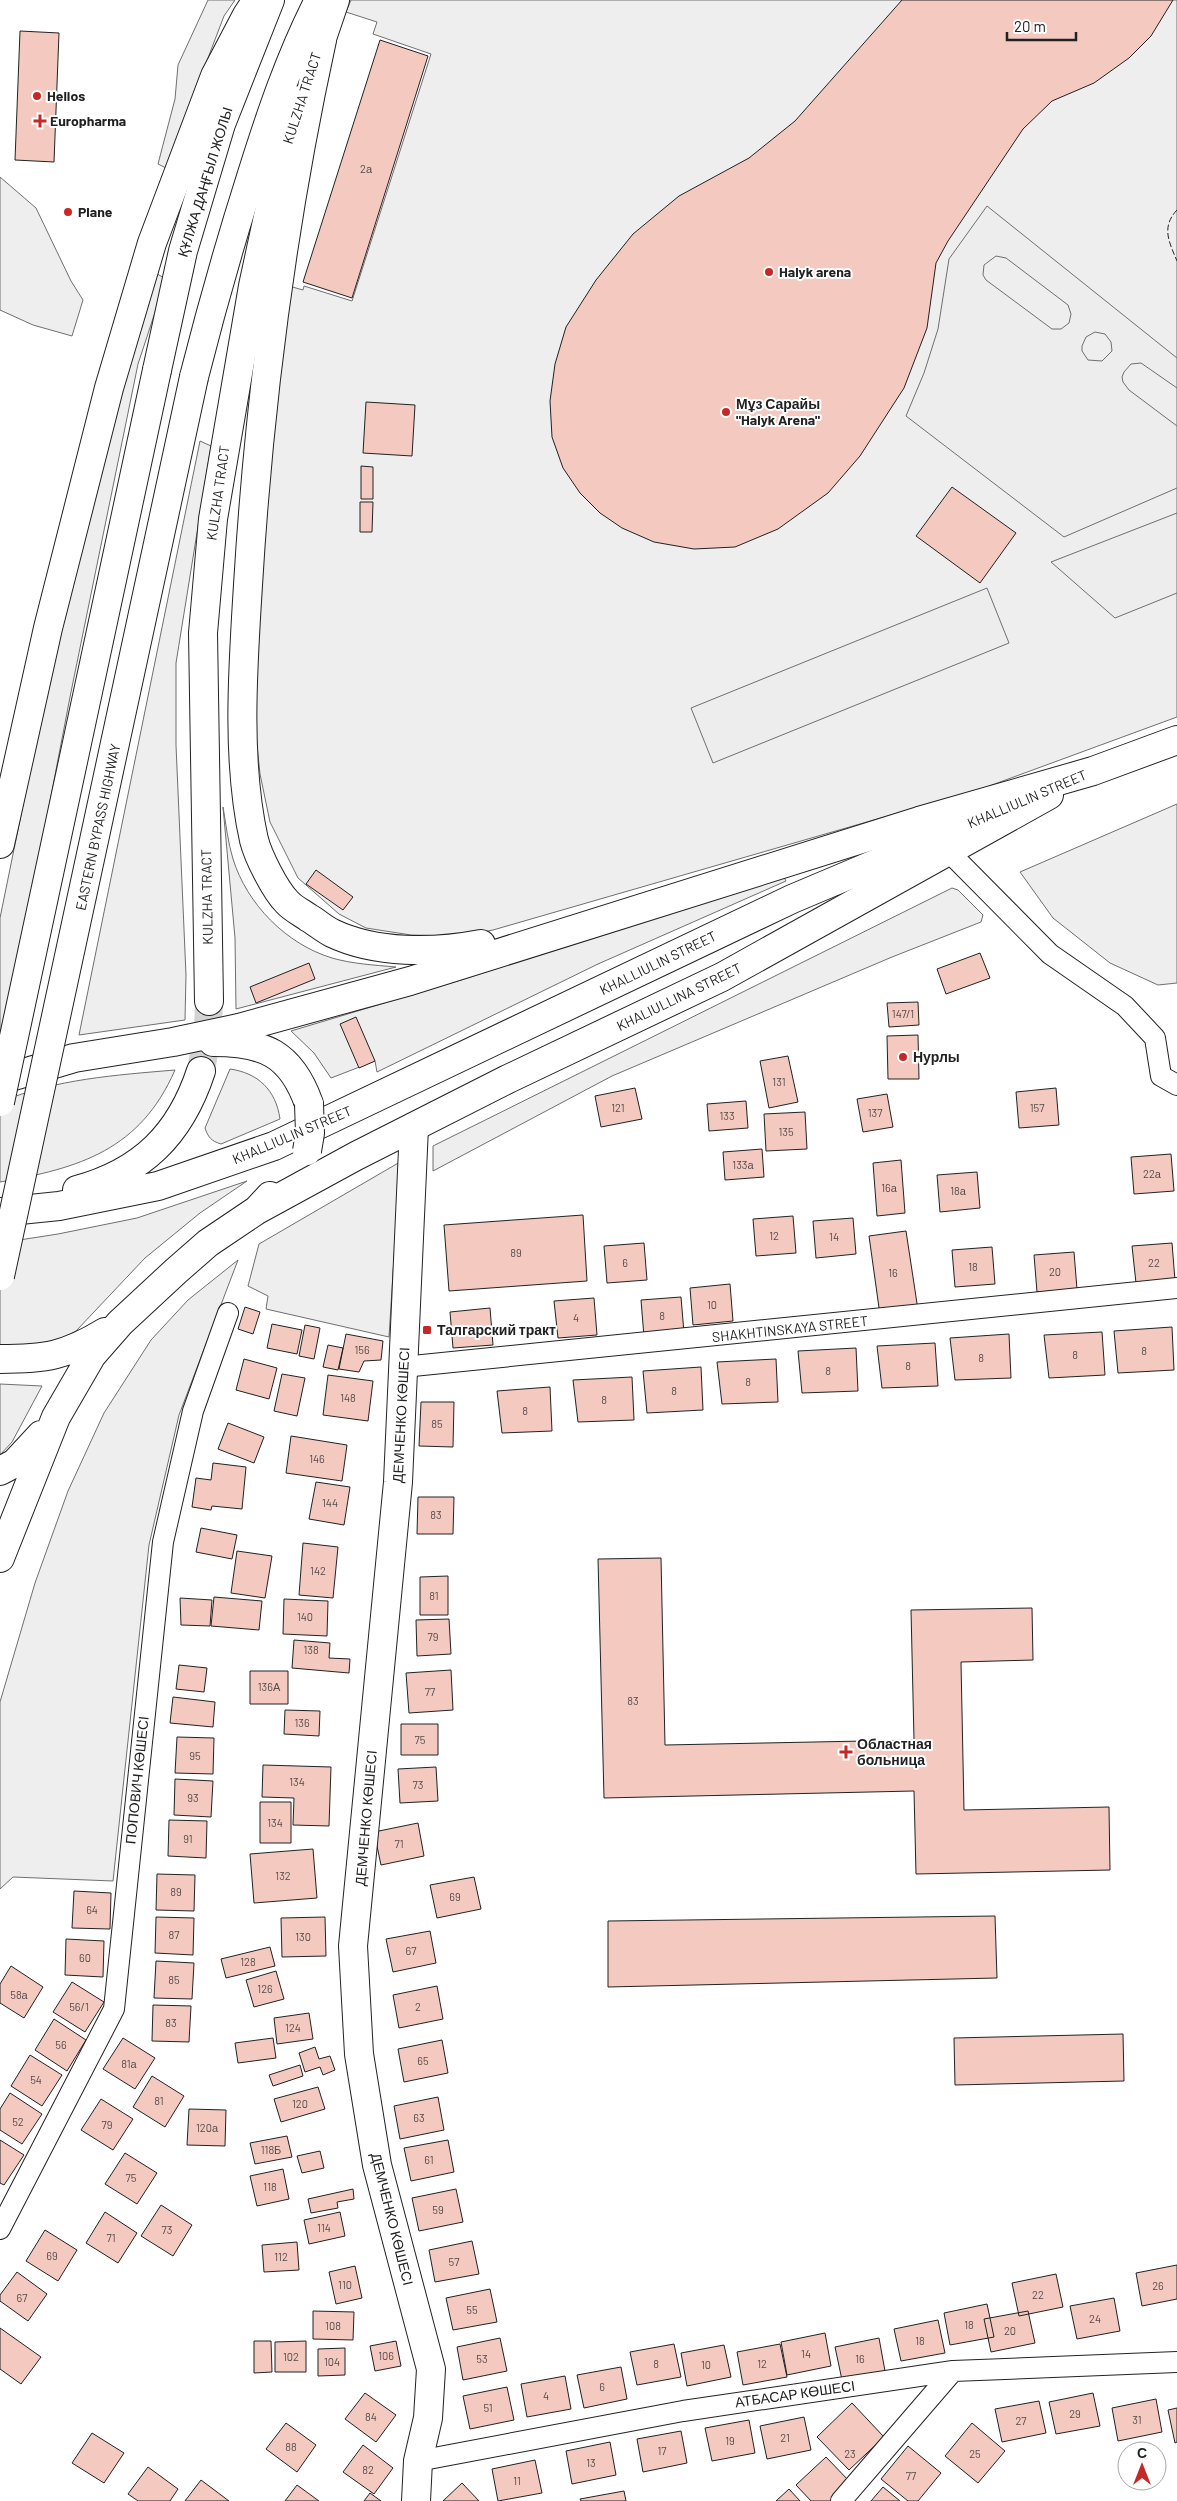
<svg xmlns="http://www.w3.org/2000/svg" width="1177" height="2501" font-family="Barlow,sans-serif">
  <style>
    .green { fill: #eee; stroke: #6f6f6f }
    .parking { fill: #ededed; stroke: #6f6f6f; fill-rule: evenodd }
    .building { fill: #f3c9c0; stroke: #222 }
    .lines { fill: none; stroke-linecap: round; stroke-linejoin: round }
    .secondary-tunnel { stroke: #d3d3d3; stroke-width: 28; stroke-dasharray: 28 14; stroke-linecap: butt }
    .street-casing { stroke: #222; stroke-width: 22 }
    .secondary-casing { stroke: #222; stroke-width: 30 }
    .primary-casing { stroke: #222; stroke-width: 30 }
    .street { stroke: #fff; stroke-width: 20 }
    .secondary { stroke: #fff; stroke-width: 28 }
    .primary { stroke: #fff; stroke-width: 28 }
    .primary-bridge-casing { stroke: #222; stroke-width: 30; stroke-linecap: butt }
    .primary-bridge { stroke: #fff; stroke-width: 28 }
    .fence { stroke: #222; stroke-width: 1; stroke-dasharray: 6 2.5; stroke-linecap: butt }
    .poi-dot { fill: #c62828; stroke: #fff; stroke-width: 2 }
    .labels { text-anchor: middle; stroke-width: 4; stroke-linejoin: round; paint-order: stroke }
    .number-label { font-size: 11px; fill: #564c4a }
    .poi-label { font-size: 14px; font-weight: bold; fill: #222; stroke: #fff; text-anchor: start }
    .street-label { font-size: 14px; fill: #222; stroke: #fff }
  </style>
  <rect width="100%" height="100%" fill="#fff"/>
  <path class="green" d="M208 0H235L224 16 166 168 158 164 175 99 178 65Z
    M351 0H1177V717L981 789 493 930 459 936 411 935 366 928 339 914 298 878 270 822 260 774 255 726 261 518 289 286 303 290 304 286 352 301 431 54 373 34 377 22 346 12Z
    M0 177 36 208 71 281 83 300 72 336 33 325 0 310Z
    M152 271 166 279 138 364 71 692 3 1046H0V918L56 643Z
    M200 441 211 446 176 663V745L186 975 185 1020 79 1035Z
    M1177 804V983L1158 985 1110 963 1053 918 1020 872Z
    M223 807C226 824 228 843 233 859 247 904 286 944 332 958 353 964 374 965 396 967L236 1009 235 938Z
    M784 877 786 881 598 964 377 1072 375 1061 331 1078 314 1053 291 1031 461 980Z
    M952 888 958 890 983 915 981 922 892 957 612 1076 433 1171V1146Z
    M230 1069C258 1073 276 1090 280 1119L221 1144C211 1141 208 1137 205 1128Z
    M175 1070C140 1150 80 1168 0 1182V1102C56 1079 116 1075 175 1070Z
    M400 1162 389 1337 266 1309 268 1296 248 1286 259 1244Z
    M247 1181 200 1213 145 1258 76 1331 53 1343 0 1349V1243L58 1234 137 1218Z
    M238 1260 179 1415 149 1545 113 1881 13 1877 0 1889V1702L35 1583 68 1491 104 1413 151 1340 188 1300Z
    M0 1384 42 1386 12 1442 0 1455Z"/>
  <path class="parking" d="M987 206 1177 358V388L1141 363 1131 364 1124 372 1122 377 1123 382 1129 390 1177 426V488L1064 537 906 416 924 373 938 329 949 259ZM996 256 1006 258 1068 305 1071 314 1069 323 1061 329H1052L986 280 983 275 984 265ZM1095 332 1105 334 1111 342 1112 351 1102 361 1088 360 1082 351V346L1086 337Z
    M1177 513V593L1115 618 1051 562Z
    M987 588 1009 643 713 763 691 708Z"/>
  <path class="building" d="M902 0H1173L1151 36 1129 58 1094 83 1052 101 1023 129 948 241 936 263 927 328 904 388 860 456 828 493 778 529 735 547 694 549 654 542 622 528 600 513 580 493 563 468 552 437 550 401 555 364 566 327 596 280 633 234 679 196 749 158 795 121Z
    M20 31 59 33 54 162 15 160Z
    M380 40 428 56 352 298 303 282Z
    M366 402 415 405 412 456 363 453Z
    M361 466 373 467V499H361Z
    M952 487 1016 533 980 583 916 536Z
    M360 502H373L372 532H360Z
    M316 870 353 897 343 910 306 884Z
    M980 953 990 978 946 994 937 969Z
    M309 963 315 979 256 1003 250 987Z
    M918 1002 919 1025 889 1027 887 1003Z
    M356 1017 375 1061 359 1068 340 1024Z
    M918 1035 919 1079H888L887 1036Z
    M788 1056 798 1102 769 1108 760 1061Z
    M635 1088 642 1119 601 1127 595 1096Z
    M1056 1088 1059 1125 1019 1128 1016 1092Z
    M887 1094 893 1127 863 1132 857 1099Z
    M746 1101 748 1128 709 1131 707 1104Z
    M805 1112 807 1149 766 1151 764 1114Z
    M762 1149 764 1177 725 1180 723 1152Z
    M1171 1154 1174 1191 1134 1194 1131 1157Z
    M901 1160 905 1213 877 1216 873 1163Z
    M977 1172 980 1208 940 1212 937 1175Z
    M583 1215 587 1281 449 1291 444 1225Z
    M793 1216 796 1253 756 1256 753 1219Z
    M853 1218 856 1254 816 1258 813 1221Z
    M906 1231 918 1310 880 1315 869 1236Z
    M644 1243 647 1280 607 1283 604 1246Z
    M1172 1243 1175 1280 1136 1283 1132 1246Z
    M992 1247 995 1284 955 1287 952 1250Z
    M1074 1252 1077 1289 1037 1292 1034 1255Z
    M730 1284 733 1321 693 1325 690 1288Z
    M681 1297 684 1333 644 1337 641 1300Z
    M594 1298 597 1335 558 1338 554 1301Z
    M245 1307 260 1312 253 1334 238 1329Z
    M490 1308 493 1345 453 1348 450 1312Z
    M272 1324 302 1330 297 1354 267 1348Z
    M305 1325 320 1328 314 1359 299 1356Z
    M1172 1327 1174 1370 1118 1373 1114 1331Z
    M1102 1332 1105 1375 1049 1378 1044 1335Z
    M346 1334 383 1341 381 1360 364 1361 359 1372 339 1369Z
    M1009 1334 1011 1378 955 1380 950 1338Z
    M935 1343 938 1386 882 1388 877 1346Z
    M328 1345 343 1348 338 1370 323 1367Z
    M856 1348 858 1391 802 1393 798 1351Z
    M244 1359 277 1368 269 1399 236 1390Z
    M776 1359 778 1402 722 1404 717 1362Z
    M701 1367 703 1410 647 1413 643 1371Z
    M282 1374 305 1378 297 1416 274 1411Z
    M328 1375 373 1381 368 1421 323 1415Z
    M632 1377 634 1420 578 1422 573 1380Z
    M550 1387 552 1431 502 1433 497 1391Z
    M421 1402H454L453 1447 419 1446Z
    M228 1423 264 1437 254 1463 218 1449Z
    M291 1436 347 1445 342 1481 286 1473Z
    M213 1463 246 1467 242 1509 212 1506 211 1510 192 1507 196 1478 211 1480Z
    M316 1482 350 1487 344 1525 309 1519Z
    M418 1497H454L453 1534H417Z
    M201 1528 237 1535 232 1559 196 1552Z
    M303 1543 338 1547 333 1598 299 1595Z
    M237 1551 272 1556 265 1598 231 1593Z
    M661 1558 665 1745 914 1740 911 1610 1032 1608 1033 1660 961 1662 964 1810 1109 1807 1110 1870 916 1874 914 1791 604 1798 598 1559Z
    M448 1576V1615H420V1577Z
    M214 1597 262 1601 259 1630 211 1626Z
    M180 1598 212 1600 210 1626 181 1625Z
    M284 1599 328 1601 327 1636 283 1634Z
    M449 1619 451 1654 417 1656 416 1620Z
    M294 1640 330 1643 329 1658 350 1659 349 1673 292 1668Z
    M179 1665 207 1668 204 1692 176 1689Z
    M451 1670 453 1710 409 1713 406 1673Z
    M250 1671H288V1704H250Z
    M173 1697 215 1702 213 1727 170 1723Z
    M285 1710 320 1711 319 1736 284 1734Z
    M401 1724H438V1755H401Z
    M177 1737 214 1738 213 1774 175 1773Z
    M263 1765 331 1767 329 1826 293 1825 294 1798 262 1797Z
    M436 1767 438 1801 400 1803 398 1769Z
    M175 1779 213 1781 211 1817 174 1815Z
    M260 1802H291V1843H260Z
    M169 1820 207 1821 206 1858 168 1856Z
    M418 1823 424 1856 381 1865 374 1832Z
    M313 1849 317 1898 254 1903 250 1854Z
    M157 1874 195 1875 194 1911 156 1910Z
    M474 1877 481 1909 437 1918 430 1885Z
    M74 1891 111 1893 110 1929 72 1928Z
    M995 1916 997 1978 608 1987V1921Z
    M156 1917 194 1918 193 1955 155 1953Z
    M325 1917 326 1956 282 1957 281 1918Z
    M430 1931 436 1963 393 1972 386 1939Z
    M66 1939 104 1941 103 1977 65 1975Z
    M270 1947 275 1966 226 1978 221 1959Z
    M156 1961 194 1963 192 1999 154 1998Z
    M11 1966 43 1987 24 2018 0 2003V1984Z
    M276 1971 284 1999 254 2007 246 1980Z
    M72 1982 104 2002 85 2032 53 2012Z
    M437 1986 443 2019 399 2028 393 1995Z
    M153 2005 191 2006 189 2042 152 2041Z
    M309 2013 313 2039 277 2044 274 2018Z
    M54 2019 86 2040 67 2071 35 2050Z
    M1123 2034 1124 2081 955 2085 954 2038Z
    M123 2038 155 2058 135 2089 103 2069Z
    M273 2038 276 2058 238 2063 235 2043Z
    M442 2040 448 2073 404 2082 398 2049Z
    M315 2047 319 2059 330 2056 335 2070 323 2075 320 2067 305 2072 299 2053Z
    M30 2055 62 2075 42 2106 11 2086Z
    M300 2065 303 2076 273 2086 269 2075Z
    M152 2076 184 2096 165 2127 133 2107Z
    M318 2087 325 2109 281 2122 274 2099Z
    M10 2093 42 2114 22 2144 0 2130V2109Z
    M438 2097 444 2130 400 2139 394 2106Z
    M101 2099 133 2119 113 2150 81 2130Z
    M189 2109 226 2110 225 2146 187 2145Z
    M287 2136 292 2157 255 2164 250 2143Z
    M0 2140 24 2155 4 2185 0 2183Z
    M448 2140 454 2172 411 2181 404 2148Z
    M320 2151 324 2168 302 2173 297 2156Z
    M125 2153 157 2173 137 2204 105 2184Z
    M283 2169 289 2199 257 2206 250 2176Z
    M353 2189 354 2199 337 2202 338 2208 311 2213 308 2199Z
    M456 2189 463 2222 419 2231 412 2198Z
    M161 2205 192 2225 173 2256 141 2236Z
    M105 2212 137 2233 118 2263 86 2243Z
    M340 2212 345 2236 309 2244 304 2220Z
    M45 2230 77 2250 58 2281 26 2261Z
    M472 2241 479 2274 435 2282 429 2250Z
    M297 2242 299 2270 264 2272 262 2245Z
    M1177 2265V2299L1142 2306 1136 2273Z
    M355 2266 362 2298 336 2304 329 2272Z
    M17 2272 47 2294 28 2321 0 2301V2295Z
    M1056 2274 1063 2307 1019 2316 1012 2283Z
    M490 2289 497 2322 453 2330 446 2298Z
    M1114 2298 1120 2331 1077 2339 1070 2306Z
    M987 2304 994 2337 950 2345 944 2313Z
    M313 2311 354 2312 353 2340 313 2339Z
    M1028 2311 1035 2343 991 2352 984 2319Z
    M938 2320 945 2353 901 2361 894 2329Z
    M0 2328 41 2357 21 2384 0 2369Z
    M825 2333 831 2366 787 2375 781 2342Z
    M500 2338 507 2371 463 2380 457 2347Z
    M879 2338 885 2371 842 2380 835 2347Z
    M254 2341H271L272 2372 254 2373Z
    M306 2341V2372H275V2342Z
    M396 2341 401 2366 375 2371 370 2346Z
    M674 2344 681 2377 637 2385 630 2352Z
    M780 2344 787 2377 743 2385 737 2352Z
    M724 2345 731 2377 687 2386 681 2353Z
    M345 2348V2375L318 2376V2349Z
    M621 2367 627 2399 584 2408 577 2375Z
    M565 2376 571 2409 527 2417 521 2384Z
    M507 2387 514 2420 470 2429 463 2396Z
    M365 2393 396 2415 376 2442 345 2419Z
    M1093 2393 1100 2426 1056 2434 1049 2402Z
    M1156 2399 1162 2432 1118 2441 1112 2408Z
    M1039 2401 1046 2433 1002 2442 995 2409Z
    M852 2403 884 2437 849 2470 817 2437Z
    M1177 2408V2442L1175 2443 1168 2410Z
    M804 2417 811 2450 767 2459 760 2426Z
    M749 2420 755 2453 712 2461 705 2428Z
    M286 2423 316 2445 297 2472 266 2449Z
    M972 2423 1005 2451 978 2483 945 2456Z
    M681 2431 687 2463 643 2472 637 2439Z
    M92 2433 124 2453 104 2483 72 2463Z
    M610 2442 616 2475 572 2484 566 2451Z
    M363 2445 393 2468 374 2494 343 2472Z
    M908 2446 941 2473 918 2501H908L881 2479Z
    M826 2457 850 2482 830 2501H811L796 2485Z
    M535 2460 542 2493 498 2501 492 2469Z
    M148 2467 178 2489 170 2501H138L128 2494Z
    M201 2480 229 2501H185Z
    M462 2483 479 2501H443Z
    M297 2485 319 2501H285Z
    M883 2487 900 2501H871Z
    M789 2489 800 2501H776Z
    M624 2491 626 2501H581L580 2499Z
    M370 2493 381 2501H364Z"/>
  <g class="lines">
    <path class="secondary-tunnel" d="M201 1071 208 1029 209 1001"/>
    <defs>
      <path id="street" d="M948 851 1050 954 1125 1006 1155 1038 1161 1076 1177 1085
        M403 1367 1177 1288
        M0 2229 114 2009 163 1542 193 1411 228 1313
        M418 2461 683 2411 953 2371 1177 2362
        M841 2501 953 2371"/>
      <path id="secondary" d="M314 62 335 0
        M0 844 48 628 109 388 152 243 215 76 247 15 257 0
        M209 1001 203 633 213 519 253 286 272 198 300 100
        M414 1127 398 1482 353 1946 359 2054 377 2165 431 2369 428 2418 418 2461 416 2501
        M77 1190C142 1172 180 1135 201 1071
        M0 1212 59 1206 158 1186 274 1146 792 899 1003 810"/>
      <path id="primary" d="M322 40C283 219 259 402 248 585 243 666 236 760 254 840 258 856 275 890 287 902 292 908 302 913 309 918 316 922 324 929 332 933 376 954 434 953 481 944
        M157 370 183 251 221 124 270 0
        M194 377C211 310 230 243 251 177 270 116 290 57 319 0
        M213 1042C264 1042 291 1053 309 1104
        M0 1080 74 1058 173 1042 239 1028 410 981 919 821 1093 771 1177 740
        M257 1210 356 1156 508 1079 722 977 1049 795
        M0 1359C45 1359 66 1356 105 1332
        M0 1471 15 1463 41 1435
        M0 1558 56 1417 92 1355 120 1323 176 1271 208 1243 257 1210 270 1196"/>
    </defs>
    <use href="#street" class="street-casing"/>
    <use href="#secondary" class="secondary-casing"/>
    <use href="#primary" class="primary-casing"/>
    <use href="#street" class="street"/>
    <use href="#secondary" class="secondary"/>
    <use href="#primary" class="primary"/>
    <defs>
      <path id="primary-bridge" d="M0 1102 157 370
        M307 1151 310 1133 309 1104
        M0 1276 194 377"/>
    </defs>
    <use href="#primary-bridge" class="primary-bridge-casing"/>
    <use href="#primary-bridge" class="primary-bridge"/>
    <path class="fence" d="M1177 210C1161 227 1169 242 1177 261"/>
  </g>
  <g class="poi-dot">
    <circle cx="37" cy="96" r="5"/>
    <path d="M37.5 113.5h5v5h5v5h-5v5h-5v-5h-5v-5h5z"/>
    <circle cx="68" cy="212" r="5"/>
    <circle cx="769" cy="272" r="5"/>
    <circle cx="726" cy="412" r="5"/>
    <circle cx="903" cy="1057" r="5"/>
    <rect x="422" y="1325" width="10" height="10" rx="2.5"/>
    <path d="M843.5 1744.5h5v5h5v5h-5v5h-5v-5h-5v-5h5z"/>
  </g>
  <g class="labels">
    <g class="number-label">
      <text x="366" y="173">2а</text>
      <text x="903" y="1018">147/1</text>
      <text x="779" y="1086">131</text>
      <text x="618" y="1112">121</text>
      <text x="1037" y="1112">157</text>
      <text x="875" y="1117">137</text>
      <text x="727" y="1120">133</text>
      <text x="786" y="1136">135</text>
      <text x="743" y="1169">133а</text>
      <text x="1152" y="1178">22а</text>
      <text x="889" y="1192">16а</text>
      <text x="958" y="1195">18а</text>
      <text x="774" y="1240">12</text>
      <text x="834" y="1241">14</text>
      <text x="516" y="1257">89</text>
      <text x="625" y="1267">6</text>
      <text x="1154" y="1267">22</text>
      <text x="973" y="1271">18</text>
      <text x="1055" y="1276">20</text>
      <text x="893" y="1277">16</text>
      <text x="712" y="1309">10</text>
      <text x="662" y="1320">8</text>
      <text x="576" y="1322">4</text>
      <text x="362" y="1354">156</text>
      <text x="1144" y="1355">8</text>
      <text x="1075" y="1359">8</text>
      <text x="981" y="1362">8</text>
      <text x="908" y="1370">8</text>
      <text x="828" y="1375">8</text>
      <text x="748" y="1386">8</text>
      <text x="674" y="1395">8</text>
      <text x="348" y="1402">148</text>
      <text x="604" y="1404">8</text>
      <text x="525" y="1415">8</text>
      <text x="437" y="1428">85</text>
      <text x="317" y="1463">146</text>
      <text x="330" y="1507">144</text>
      <text x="436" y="1519">83</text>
      <text x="318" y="1575">142</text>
      <text x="434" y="1600">81</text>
      <text x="305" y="1621">140</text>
      <text x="433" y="1641">79</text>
      <text x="311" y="1654">138</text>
      <text x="269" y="1691">136А</text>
      <text x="430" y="1696">77</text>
      <text x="633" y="1705">83</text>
      <text x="302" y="1727">136</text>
      <text x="420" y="1744">75</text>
      <text x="195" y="1760">95</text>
      <text x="297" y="1786">134</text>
      <text x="418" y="1789">73</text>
      <text x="193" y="1802">93</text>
      <text x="275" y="1827">134</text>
      <text x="188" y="1843">91</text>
      <text x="399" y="1848">71</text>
      <text x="283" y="1880">132</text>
      <text x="176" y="1896">89</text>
      <text x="455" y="1901">69</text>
      <text x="92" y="1914">64</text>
      <text x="174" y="1939">87</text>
      <text x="303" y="1941">130</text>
      <text x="411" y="1955">67</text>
      <text x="85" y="1962">60</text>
      <text x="248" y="1966">128</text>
      <text x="174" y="1984">85</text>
      <text x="265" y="1993">126</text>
      <text x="19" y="1999">58а</text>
      <text x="79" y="2011">56/1</text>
      <text x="418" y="2011">2</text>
      <text x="171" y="2027">83</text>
      <text x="293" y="2032">124</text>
      <text x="61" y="2049">56</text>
      <text x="423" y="2065">65</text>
      <text x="129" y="2068">81а</text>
      <text x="36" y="2084">54</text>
      <text x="159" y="2105">81</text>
      <text x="300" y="2108">120</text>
      <text x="419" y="2122">63</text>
      <text x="18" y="2126">52</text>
      <text x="107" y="2129">79</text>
      <text x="207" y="2132">120а</text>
      <text x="271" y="2154">118Б</text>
      <text x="429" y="2164">61</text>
      <text x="131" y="2182">75</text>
      <text x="270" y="2191">118</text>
      <text x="438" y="2214">59</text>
      <text x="324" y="2232">114</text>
      <text x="167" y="2234">73</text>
      <text x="111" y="2242">71</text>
      <text x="52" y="2260">69</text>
      <text x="281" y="2261">112</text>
      <text x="454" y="2266">57</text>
      <text x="345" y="2289">110</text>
      <text x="1158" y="2290">26</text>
      <text x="1038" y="2299">22</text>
      <text x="22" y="2302">67</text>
      <text x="472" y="2314">55</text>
      <text x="1095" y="2323">24</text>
      <text x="969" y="2329">18</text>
      <text x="333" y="2330">108</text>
      <text x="1010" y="2335">20</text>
      <text x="920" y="2345">18</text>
      <text x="806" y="2358">14</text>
      <text x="386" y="2360">106</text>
      <text x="291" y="2361">102</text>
      <text x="482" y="2363">53</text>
      <text x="860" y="2363">16</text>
      <text x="332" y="2366">104</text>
      <text x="656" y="2368">8</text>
      <text x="762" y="2368">12</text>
      <text x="706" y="2369">10</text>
      <text x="602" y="2391">6</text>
      <text x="546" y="2400">4</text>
      <text x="488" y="2412">51</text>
      <text x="1075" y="2418">29</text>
      <text x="371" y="2421">84</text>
      <text x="1137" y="2424">31</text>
      <text x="1021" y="2425">27</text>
      <text x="785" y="2442">21</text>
      <text x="730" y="2445">19</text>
      <text x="291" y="2451">88</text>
      <text x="662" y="2455">17</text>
      <text x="850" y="2458">23</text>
      <text x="975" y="2458">25</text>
      <text x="591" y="2467">13</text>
      <text x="368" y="2474">82</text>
      <text x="911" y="2480">77</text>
      <text x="517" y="2485">11</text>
    </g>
    <g class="poi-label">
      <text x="47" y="101">Helios</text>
      <text x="50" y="126">Europharma</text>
      <text x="78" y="217">Plane</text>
      <text x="779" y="277">Halyk arena</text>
      <text x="736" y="409">Мұз Сарайы<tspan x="736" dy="16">"Halyk Arena"</tspan></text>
      <text x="913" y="1062">Нурлы</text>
      <text x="437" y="1335">Талгарский тракт</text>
      <text x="857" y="1749">Областная<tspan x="857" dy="16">больница</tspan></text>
    </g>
    <g class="street-label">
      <text transform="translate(302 98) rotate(-72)" y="5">KULZHA TRACT</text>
      <text transform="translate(205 182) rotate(-73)" y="5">ҚҰЛЖА ДАҢҒЫЛ ЖОЛЫ</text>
      <text transform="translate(218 493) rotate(-82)" y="5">KULZHA TRACT</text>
      <text transform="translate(1027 799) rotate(-23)" y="5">KHALLIULIN STREET</text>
      <text transform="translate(98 827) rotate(-78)" y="5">EASTERN BYPASS HIGHWAY</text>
      <text transform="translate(207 897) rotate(-91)" y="5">KULZHA TRACT</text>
      <text transform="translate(658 963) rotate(-26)" y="5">KHALLIULIN STREET</text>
      <text transform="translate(679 997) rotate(-26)" y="5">KHALIULLINA STREET</text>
      <text transform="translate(292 1135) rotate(-23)" y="5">KHALLIULIN STREET</text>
      <text transform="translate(790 1329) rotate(-6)" y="5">SHAKHTINSKAYA STREET</text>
      <text transform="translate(401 1415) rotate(-87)" y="5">ДЕМЧЕНКО КӨШЕСІ</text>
      <text transform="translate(137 1780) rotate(-84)" y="5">ПОПОВИЧ КӨШЕСІ</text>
      <text transform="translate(366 1818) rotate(-85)" y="5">ДЕМЧЕНКО КӨШЕСІ</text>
      <text transform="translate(392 2219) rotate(76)" y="5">ДЕМЧЕНКО КӨШЕСІ</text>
      <text transform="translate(795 2394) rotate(-8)" y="5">АТБАСАР КӨШЕСІ</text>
    </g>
  </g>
  <g transform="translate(1142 2466)"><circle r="24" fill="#ffffff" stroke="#a7a7a7"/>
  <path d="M0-4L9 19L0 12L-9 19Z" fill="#c62828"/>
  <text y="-8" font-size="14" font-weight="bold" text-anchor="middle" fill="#222222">С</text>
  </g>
  <path d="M1007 32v8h69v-8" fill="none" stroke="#222222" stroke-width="2.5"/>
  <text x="1014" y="32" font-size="15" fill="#222222" stroke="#ffffff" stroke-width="4" paint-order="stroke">20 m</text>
</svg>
